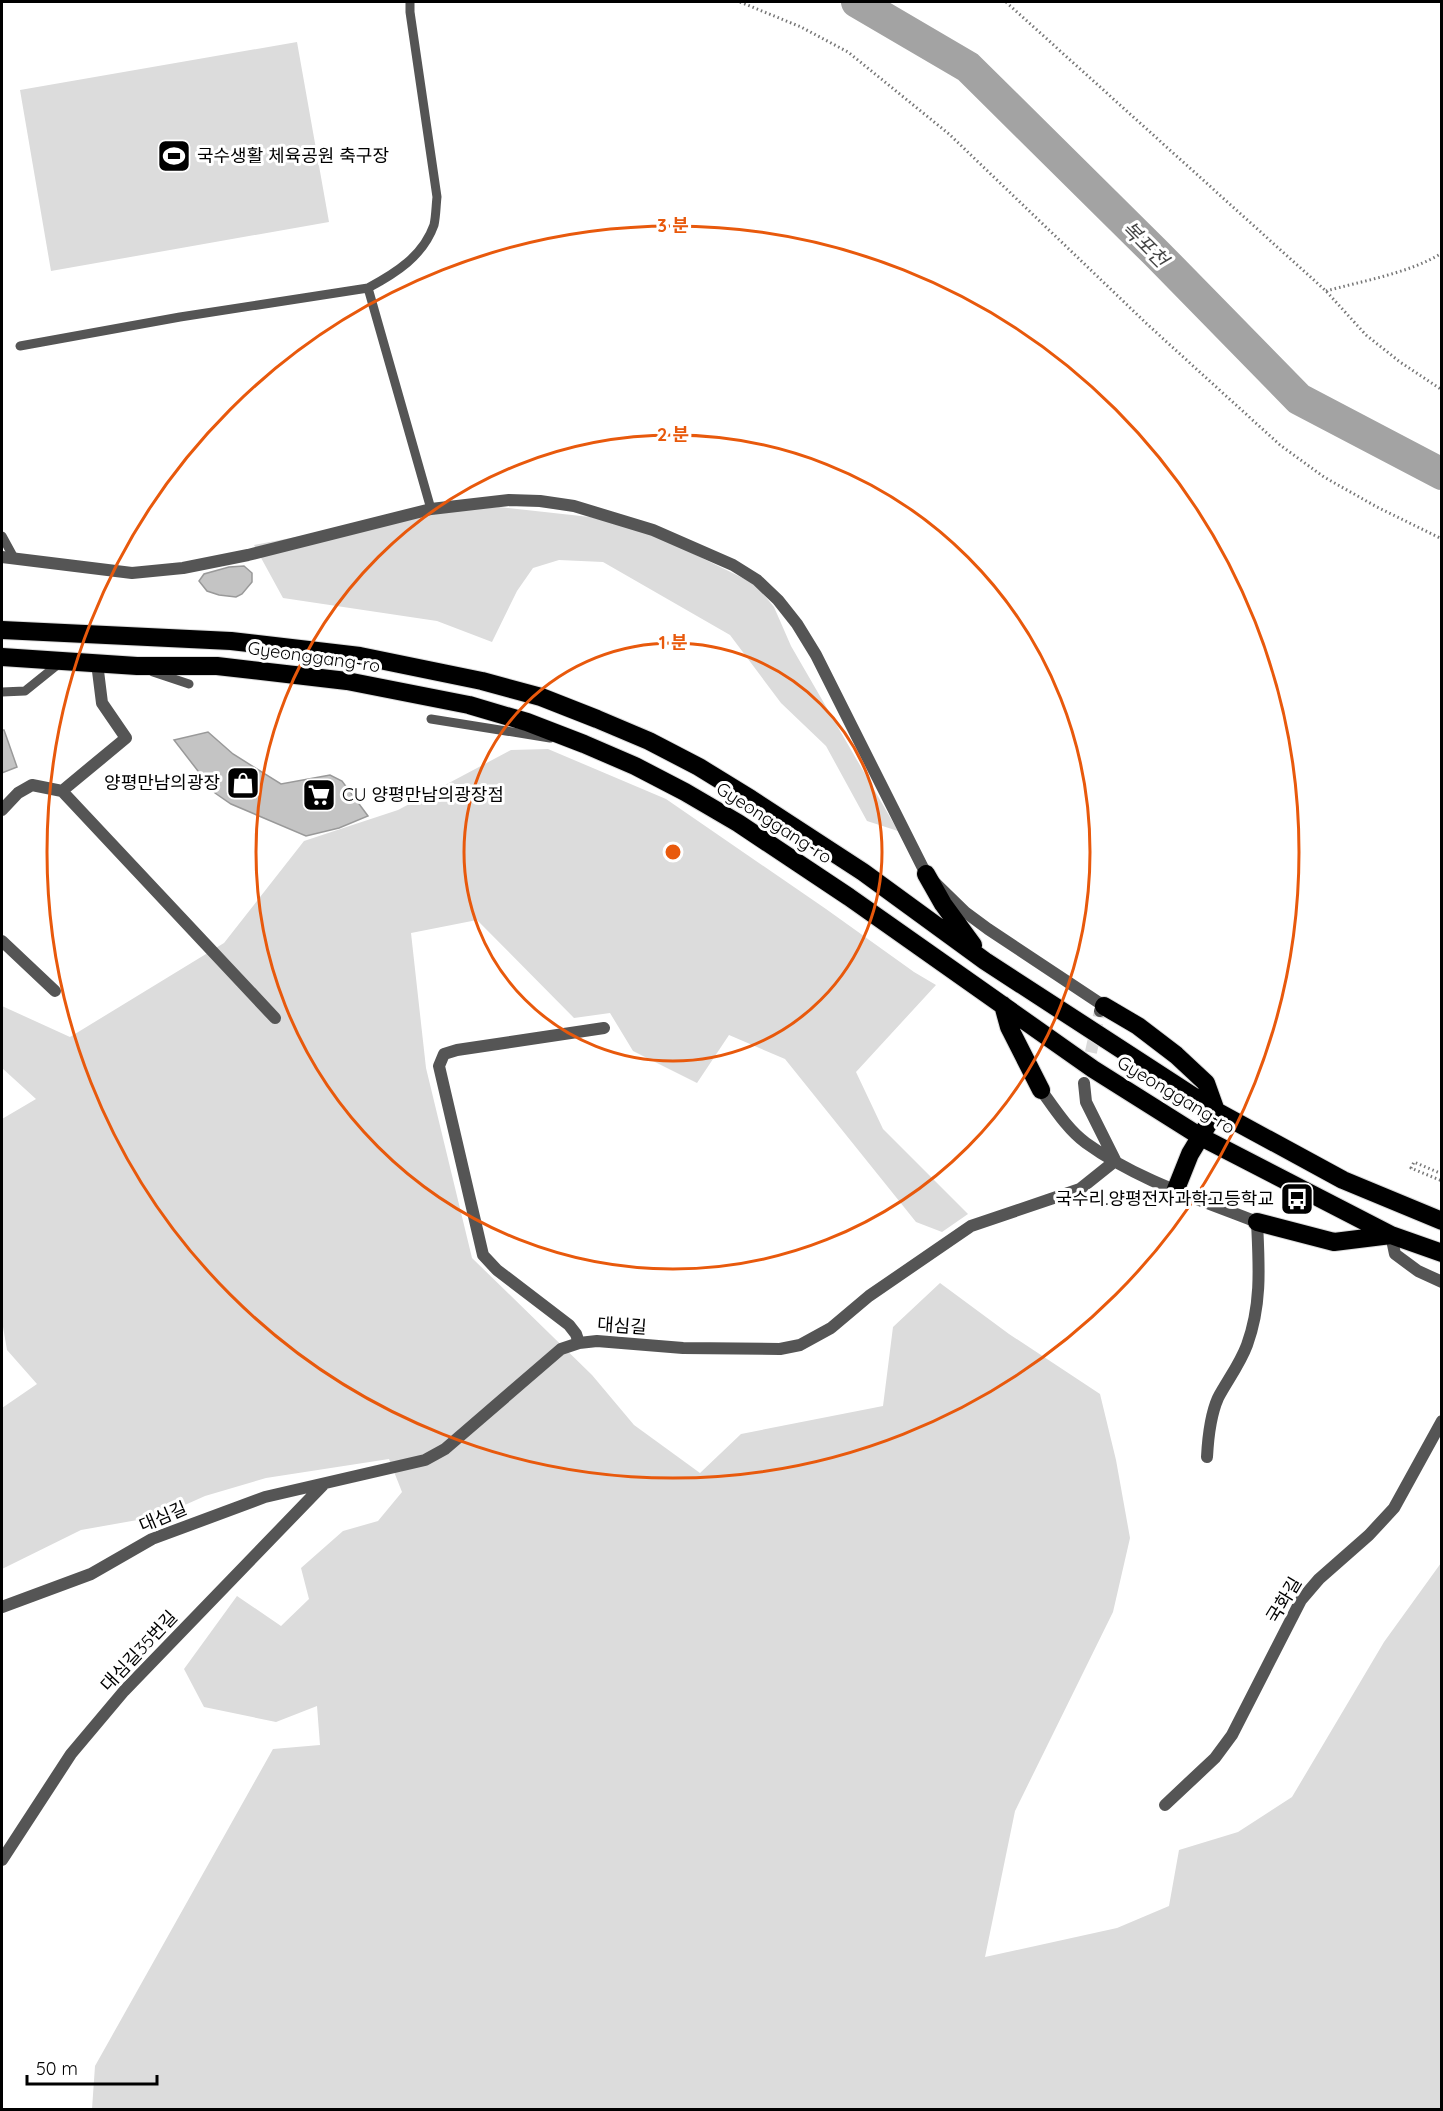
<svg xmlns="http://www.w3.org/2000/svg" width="1443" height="2111" font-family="Quicksand,'Noto Sans KR',sans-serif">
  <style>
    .green { fill: #dcdcdc }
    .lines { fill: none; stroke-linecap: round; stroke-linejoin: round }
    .river { stroke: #a3a3a3; stroke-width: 32 }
    .building { fill: #c4c4c4; stroke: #999; stroke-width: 1.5 }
    .street-tunnel { stroke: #d9d9d9; stroke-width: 12; stroke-dasharray: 12 6; stroke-linecap: butt }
    .highway-casing { stroke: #dbdbdb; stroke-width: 20 }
    .path { stroke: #777; stroke-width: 3; stroke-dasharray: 1.5 3; stroke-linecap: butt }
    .lane { stroke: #555; stroke-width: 9 }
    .street { stroke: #555; stroke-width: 12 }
    .highway { stroke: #000; stroke-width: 18 }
    .ring { fill: none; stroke: #e8590c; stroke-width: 3 }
    .labels { text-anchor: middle; stroke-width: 6; stroke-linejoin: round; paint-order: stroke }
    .poi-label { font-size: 18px; fill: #000; stroke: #fff; text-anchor: start }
    .street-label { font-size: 18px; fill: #000; stroke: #fff }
    .water-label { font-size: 20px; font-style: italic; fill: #444; stroke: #fff }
    .centre { fill: #e8590c; stroke: #fff; stroke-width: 3 }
    .ring-label { font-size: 18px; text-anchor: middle; font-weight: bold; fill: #e8590c; stroke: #fff; stroke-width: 6; stroke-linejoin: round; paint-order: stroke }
  </style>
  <rect width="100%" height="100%" fill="#fff"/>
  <path class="green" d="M297 42 329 222 51 271 20 90Z
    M499 507 590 517 649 532 755 584 774 607 791 646 898 831 867 821 826 746 781 703 730 635 603 562 559 560 533 568 517 591 492 642 437 621 283 598 254 545 410 515Z
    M548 749 666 799 826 909 914 972 936 985 856 1072 883 1129 968 1214 942 1232 916 1222 785 1059 729 1035 697 1083 633 1051 610 1013 574 1018 477 920 411 933 426 1068 472 1258 592 1375 634 1425 700 1473 741 1434 883 1406 893 1327 940 1283 1009 1334 1100 1394 1116 1460 1130 1538 1113 1612 1015 1811 985 1957 1117 1928 1169 1906 1179 1850 1238 1832 1292 1797 1384 1642 1441 1563V2109H92L95 2066 273 1749 320 1745 317 1706 276 1722 204 1707 184 1669 237 1596 281 1626 309 1599 301 1568 343 1531 378 1521 402 1492 389 1459 266 1478 205 1496 160 1516 81 1530 2 1569V1408L37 1384 7 1350 2 1321V1119L36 1099 2 1068V1006L70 1037 224 943 304 841 398 810 511 750Z"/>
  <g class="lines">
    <path class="river" d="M857 2 968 67 1156 253 1299 399 1442 474"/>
  </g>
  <path class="building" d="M244 566 252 573V582L242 594 236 597 219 595 207 591 199 581 204 574 229 567Z
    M2 730H4L17 767 2 773Z
    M208 732 233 754 281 784 330 775 342 781 368 816 339 828 306 836 231 804 215 793 174 740Z"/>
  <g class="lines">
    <path class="street-tunnel" d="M1087 1070 1100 1011"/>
    <defs>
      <path id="highway" d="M2 630 231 641 360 656 482 681 541 697 597 719 649 741 699 767 751 799 863 872 985 961 1216 1111 1343 1180 1442 1221
        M2 657 137 666H217L347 681 469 705 527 722 584 744 635 766 685 792 738 823 849 897 1093 1069 1201 1137 1391 1235 1442 1253
        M926 874 943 904 973 945
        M1003 1005 1009 1027 1041 1090
        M1104 1006 1138 1026 1176 1055 1206 1083 1216 1111 1190 1154 1176 1189
        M1257 1222 1334 1242 1391 1235"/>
    </defs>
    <use href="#highway" class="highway-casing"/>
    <path class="path" d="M740 2 801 27 848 52 949 134 1147 324 1280 445 1324 477 1377 507 1442 539
      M1006 2 1326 291 1366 335 1400 362 1442 390
      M1326 291C1362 281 1410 273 1442 253
      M1442 1174 1414 1162 1411 1168 1442 1181"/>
    <path class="lane" d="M368 288C396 273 423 256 434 225 436 216 436 205 437 197L410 12V2
      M20 346 180 317 368 288 431 509
      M2 536 14 558
      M153 672 189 684
      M2 692 25 691 61 662
      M431 719 550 738"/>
    <path class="street" d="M2 557 132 573 183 568 248 555 431 509 509 500 540 501 574 506 653 530 733 565 757 580 778 600 797 624 816 655 926 874 965 912 988 929 1104 1006 1100 1011
      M62 791 275 1018
      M2 810 18 793 32 785 62 791 126 738 102 703 97 663
      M2 941 55 991
      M1084 1083 1086 1102 1115 1160
      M1041 1090C1054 1108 1068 1130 1086 1143 1137 1180 1199 1199 1257 1222 1259 1265 1262 1304 1247 1345 1240 1364 1227 1381 1218 1398 1210 1416 1208 1438 1207 1457
      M1391 1235 1395 1254 1418 1271 1442 1282
      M579 1343 576 1334 569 1325 497 1270 483 1255 439 1066 444 1054 457 1050 604 1028
      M2 1607 91 1574 152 1539 265 1497 425 1460 445 1449 561 1349 579 1343 597 1341 683 1348 780 1349 800 1345 831 1328 869 1296 971 1226 1080 1189 1115 1161
      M1165 1805 1215 1758 1232 1735 1301 1600 1319 1579 1369 1535 1394 1508 1442 1421
      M2 1860 71 1754 124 1691 323 1485"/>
    <use href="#highway" class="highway"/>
  </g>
  <g class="ring">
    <circle cx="673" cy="852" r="209"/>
    <circle cx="673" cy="852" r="417"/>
    <circle cx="673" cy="852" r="626"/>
  </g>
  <defs>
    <symbol id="stadium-square" viewBox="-11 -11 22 22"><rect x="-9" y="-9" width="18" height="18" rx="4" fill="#000" stroke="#fff"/><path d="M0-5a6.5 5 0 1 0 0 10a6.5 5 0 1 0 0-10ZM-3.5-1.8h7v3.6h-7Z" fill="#fff"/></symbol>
    <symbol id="shop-square" viewBox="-11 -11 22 22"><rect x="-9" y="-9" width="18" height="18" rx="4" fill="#000" stroke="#fff"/><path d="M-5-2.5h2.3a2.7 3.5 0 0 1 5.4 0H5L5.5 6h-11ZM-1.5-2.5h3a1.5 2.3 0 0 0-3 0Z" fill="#fff"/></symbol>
    <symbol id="supermarket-square" viewBox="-11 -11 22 22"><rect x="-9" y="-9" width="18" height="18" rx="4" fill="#000" stroke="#fff"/><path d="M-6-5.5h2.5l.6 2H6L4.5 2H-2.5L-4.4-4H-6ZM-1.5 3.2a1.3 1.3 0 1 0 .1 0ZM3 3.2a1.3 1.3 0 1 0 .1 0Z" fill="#fff"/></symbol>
    <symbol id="bus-square" viewBox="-11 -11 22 22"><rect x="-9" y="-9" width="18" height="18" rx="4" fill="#000" stroke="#fff"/><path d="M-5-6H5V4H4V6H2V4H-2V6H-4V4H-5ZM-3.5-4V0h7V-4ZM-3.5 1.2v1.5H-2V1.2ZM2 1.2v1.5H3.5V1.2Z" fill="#fff"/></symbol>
  </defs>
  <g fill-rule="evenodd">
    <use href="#stadium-square" x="155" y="137" width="38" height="38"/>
    <use href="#shop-square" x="224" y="764" width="38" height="38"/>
    <use href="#supermarket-square" x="300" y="776" width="38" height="38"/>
    <use href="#bus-square" x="1278" y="1180" width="38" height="38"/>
  </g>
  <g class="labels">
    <g class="poi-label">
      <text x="197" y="162">국수생활 체육공원 축구장</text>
      <text x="220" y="789" text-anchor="end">양평만남의광장</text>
      <text x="342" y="801">CU 양평만남의광장점</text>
      <text x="1274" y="1205" text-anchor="end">국수리.양평전자과학고등학교</text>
    </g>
    <g class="street-label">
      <text transform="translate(314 657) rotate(8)" y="6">Gyeonggang-ro</text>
      <text transform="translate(774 823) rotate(33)" y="6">Gyeonggang-ro</text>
      <text transform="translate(1176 1095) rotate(31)" y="6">Gyeonggang-ro</text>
      <text transform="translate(622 1326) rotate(4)" y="6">대심길</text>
      <text transform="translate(163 1517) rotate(-23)" y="6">대심길</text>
      <text transform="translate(1284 1600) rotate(-59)" y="6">국화길</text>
      <text transform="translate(139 1651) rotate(-47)" y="6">대심길35번길</text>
    </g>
    <g class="water-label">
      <text transform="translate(1145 244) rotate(45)" y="7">복포천</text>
    </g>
  </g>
  <circle cx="673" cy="852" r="9" class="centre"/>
  <g class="ring-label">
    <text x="673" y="232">3 분</text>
    <text x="673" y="441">2 분</text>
    <text x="673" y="649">1 분</text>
  </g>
  <rect width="1443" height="2111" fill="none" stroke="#000000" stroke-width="6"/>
  <path d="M27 2075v9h130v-9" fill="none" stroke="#000000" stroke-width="3"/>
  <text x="36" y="2075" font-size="18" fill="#000000" stroke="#ffffff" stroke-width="4.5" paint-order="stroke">50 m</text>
</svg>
